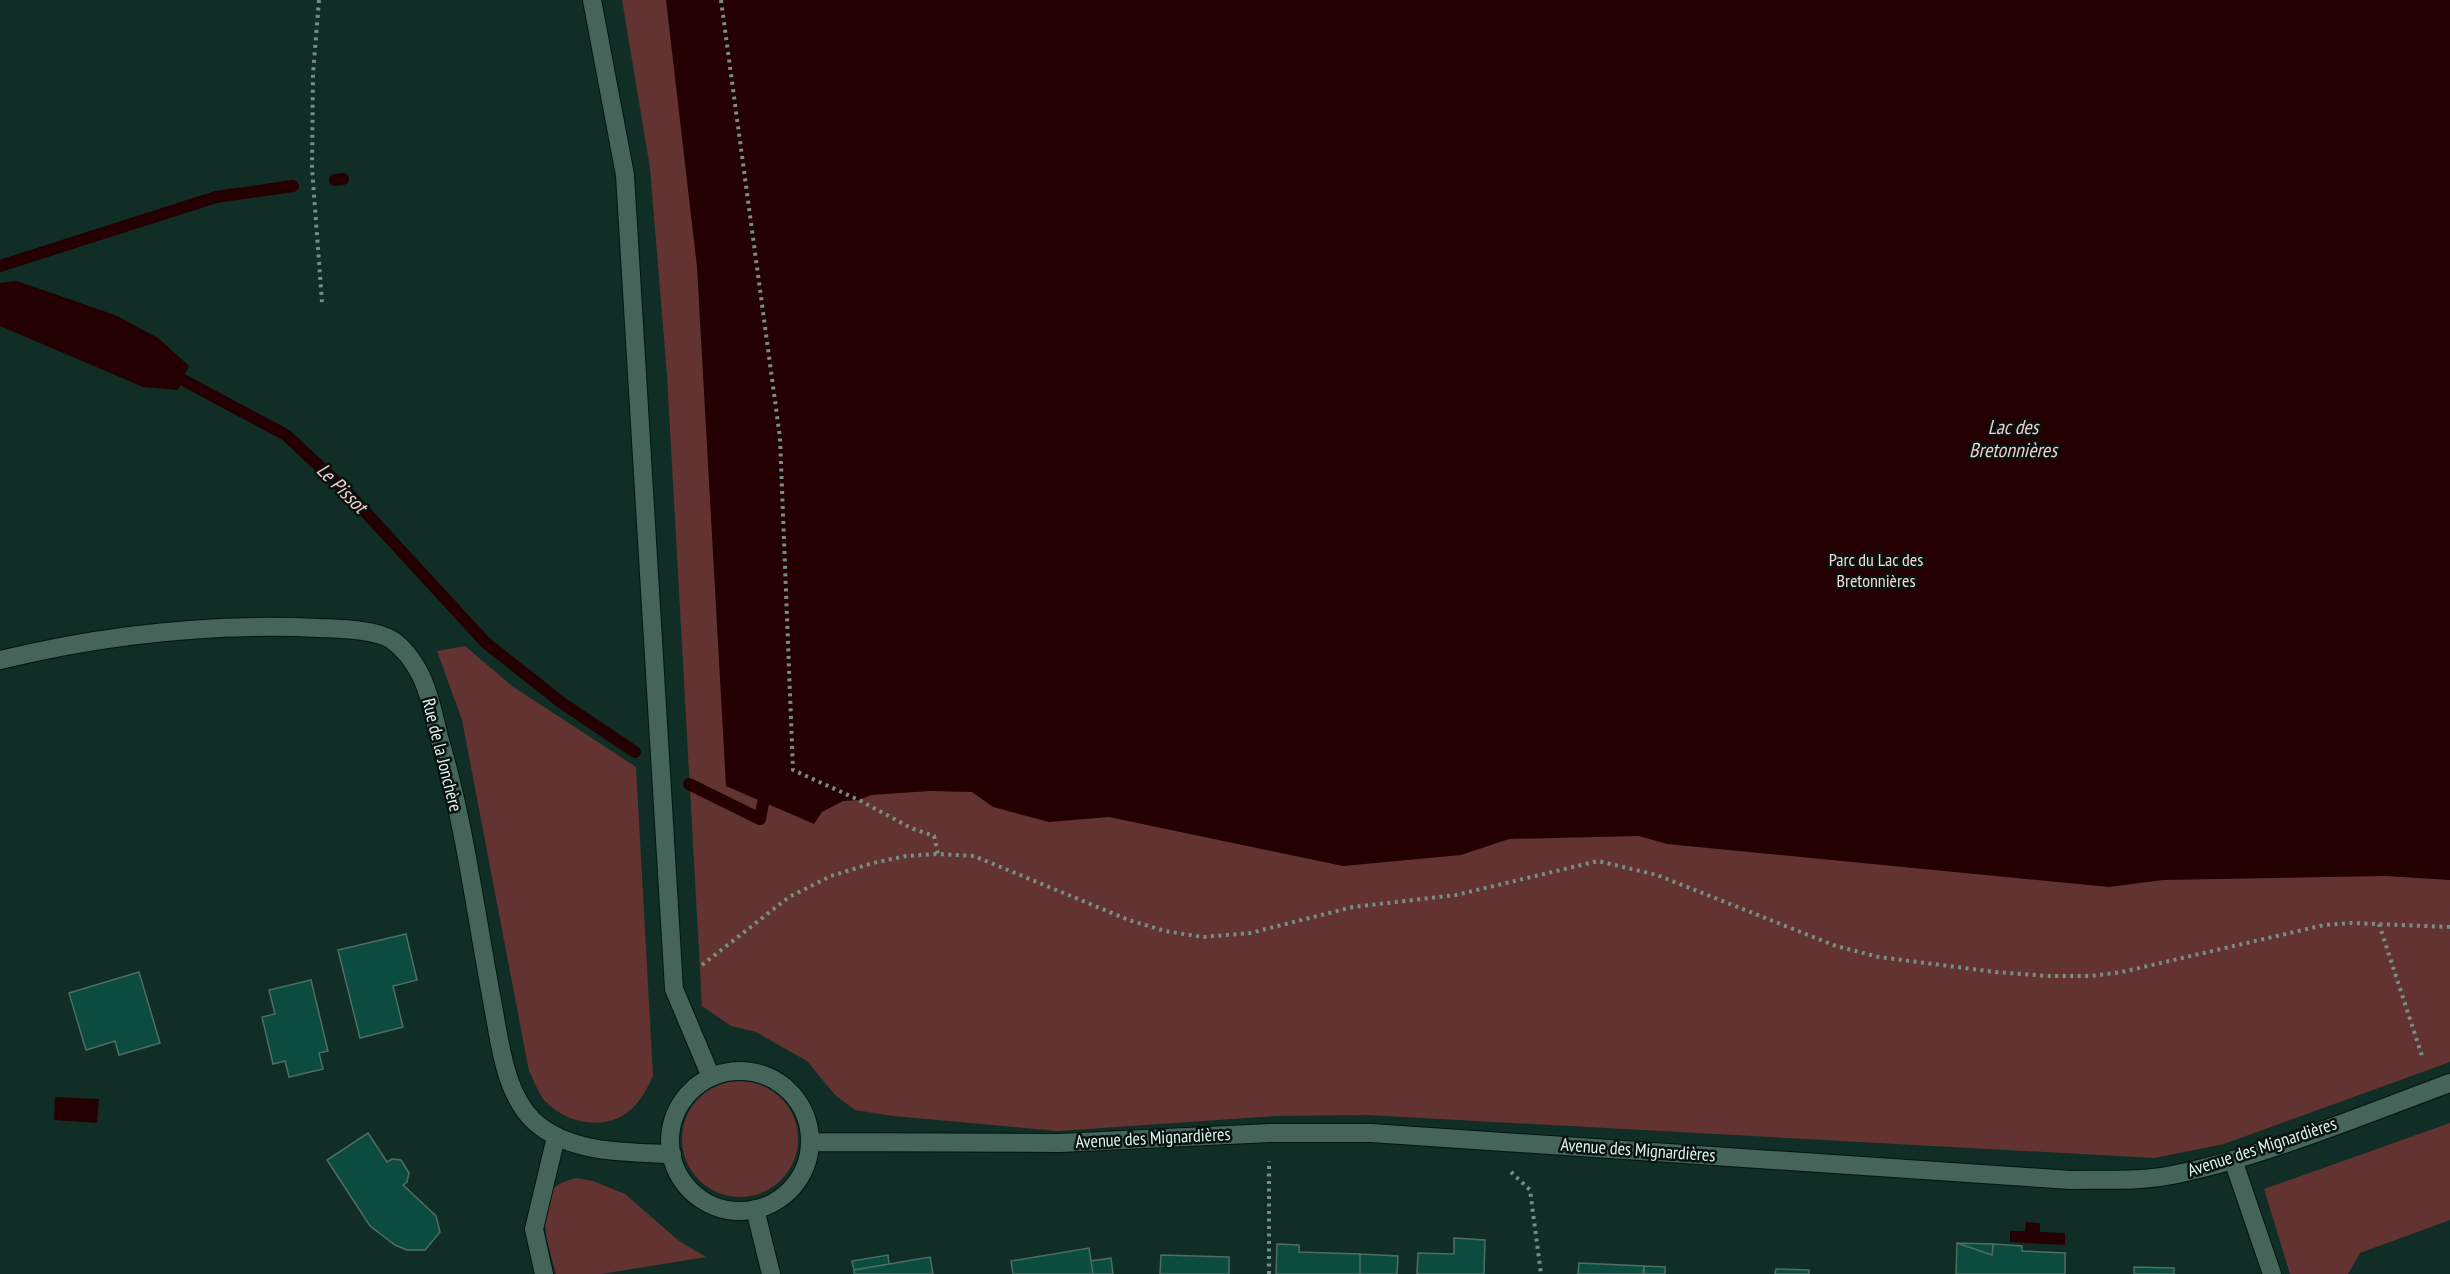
<svg xmlns="http://www.w3.org/2000/svg" width="2450" height="1274" font-family="'PT Sans Narrow',sans-serif">
  <style>
    .green { fill: #623331 }
    .water { fill: #240002 }
    .lines { fill: none; stroke-linecap: round; stroke-linejoin: round }
    .stream { stroke: #240002; stroke-width: 12 }
    .building { fill: #0c4c3e; stroke: #4e6d63; stroke-width: 1.5 }
    .lane-casing { stroke: #00160f; stroke-width: 20 }
    .street-casing { stroke: #00160f; stroke-width: 20 }
    .secondary-casing { stroke: #00160f; stroke-width: 20 }
    .path { stroke: #768e87; stroke-width: 4; stroke-dasharray: 3 4.5; stroke-linecap: butt }
    .lane { stroke: #45645a; stroke-width: 18 }
    .street { stroke: #45645a; stroke-width: 18 }
    .secondary { stroke: #45645a; stroke-width: 18 }
    .labels { text-anchor: middle; stroke-width: 5; stroke-linejoin: round; paint-order: stroke }
    .park-label { font-size: 18px; fill: #fdd6d3; stroke: #071310 }
    .street-label { font-size: 18px; fill: #e2f3ed; stroke: #071310 }
    .water-label { font-size: 20px; font-style: italic; fill: #f4ccc9; stroke: #071310 }
  </style>
  <rect width="100%" height="100%" fill="#102e26"/>
  <path class="green" d="M622 0H2450V1062L2224 1144 2154 1158 1368 1115 1274 1116 1058 1131 893 1116 855 1110 835 1095 807 1061 756 1032 731 1026 702 1006 667 375 650 168Z
    M465 646 512 686 636 767 653 1076C646 1091 637 1108 622 1116 596 1130 563 1121 544 1100 538 1093 534 1080 529 1071L462 720 437 651Z
    M682 1139a58 58 0 1 1 116 0a58 58 0 1 1-116 0Z
    M2450 1123V1220L2360 1253 2348 1274H2290L2264 1189Z
    M576 1178 593 1181 625 1194 679 1241 706 1257 601 1274H556C550 1250 532 1202 558 1185 562 1182 570 1180 576 1178Z"/>
  <path class="water" d="M666 0H2450V880L2386 876 2163 880 2109 887 1667 844 1639 836 1509 839 1461 855 1343 866 1109 817 1049 822 993 807 972 792 930 791 871 795 859 800 843 801 822 812 814 824 726 786 697 267Z
    M17 281 115 315 158 338 189 366 178 390 143 387 0 326V283Z
    M55 1097 99 1099 97 1123 54 1120Z
    M2026 1222 2040 1223V1232L2065 1233V1245L2010 1242V1231H2025Z"/>
  <g class="lines">
    <path class="stream" d="M335 180 343 179
      M0 266 216 197 293 186
      M170 373 286 435 346 491 486 643 562 703 635 752
      M689 784 760 819 766 787"/>
  </g>
  <path class="building" d="M406 934 417 980 393 986 403 1027 360 1038 338 950Z
    M139 972 160 1043 119 1055 115 1041 86 1050 69 993Z
    M311 980 328 1051 319 1053 323 1069 289 1077 285 1061 273 1064 262 1017 275 1014 269 990Z
    M368 1133 387 1162 392 1159 401 1160 409 1173 407 1182 403 1185 436 1216 440 1232 425 1250H407L395 1245 370 1226 327 1160Z
    M1454 1238 1485 1240 1484 1274H1417L1418 1253 1454 1254Z
    M1957 1243 1992 1255 1993 1244 2022 1246V1251L2065 1253V1274H1956Z
    M1957 1243 1993 1244 1992 1255Z
    M1277 1244 1299 1245V1252L1360 1254V1274H1276Z
    M1089 1248 1093 1274H1013L1011 1261Z
    M1360 1254 1398 1256 1397 1274H1360Z
    M888 1255 889 1264 854 1270 852 1261Z
    M1161 1255 1229 1257V1274H1160Z
    M930 1257 933 1274H854V1270Z
    M1111 1258 1113 1274H1093L1091 1261Z
    M1579 1263 1644 1266V1274H1578Z
    M1644 1266 1665 1267V1274H1643Z
    M2134 1267 2174 1268V1274H2134Z
    M1776 1269 1809 1270V1274H1775Z"/>
  <g class="lines">
    <defs>
      <path id="lane" d="M544 1274 534 1229 556 1137"/>
      <path id="street" d="M0 660C103 635 213 623 319 628 339 629 375 629 392 640 405 649 414 662 421 676 430 694 434 717 439 737 465 824 476 916 493 1006 500 1043 505 1096 536 1123 572 1154 627 1152 672 1154
        M2233 1160 2272 1274
        M755 1209 771 1274"/>
      <path id="secondary" d="M592 0 625 175 674 989 711 1077
        M670 1141a70 70 0 1 1 140 0a70 70 0 1 1-140 0Z
        M810 1142 1060 1143 1270 1133H1371L2071 1180C2104 1179 2139 1182 2172 1175 2266 1156 2360 1116 2450 1083"/>
    </defs>
    <use href="#lane" class="lane-casing"/>
    <use href="#street" class="street-casing"/>
    <use href="#secondary" class="secondary-casing"/>
    <path class="path" d="M319 0 313 74 312 168 322 302
      M721 0 780 438 793 770 859 800 911 828 934 836 938 854
      M2379 924 2423 1059
      M702 965 789 897 831 876 873 863 906 856 938 854 974 856 1129 920 1165 931 1203 937 1250 933 1353 907 1456 895 1598 861 1657 875 1836 946 1879 957 1995 972 2048 976H2091L2122 972 2324 925 2351 923 2450 927
      M1511 1172 1530 1190 1541 1274
      M1269 1274V1161"/>
    <use href="#lane" class="lane"/>
    <use href="#street" class="street"/>
    <use href="#secondary" class="secondary"/>
  </g>
  <g class="labels">
    <g class="park-label">
      <text x="1876" y="566">Parc du Lac des<tspan x="1876" dy="21">Bretonnières</tspan></text>
    </g>
    <g class="street-label">
      <text transform="translate(442 755) rotate(76)" y="6">Rue de la Jonchère</text>
      <text transform="translate(1153 1138) rotate(-3)" y="6">Avenue des Mignardières</text>
      <text transform="translate(2262 1147) rotate(-18)" y="6">Avenue des Mignardières</text>
      <text transform="translate(1638 1150) rotate(4)" y="6">Avenue des Mignardières</text>
    </g>
    <g class="water-label">
      <text x="2013" y="434">Lac des<tspan x="2013" dy="23">Bretonnières</tspan></text>
      <text transform="translate(342 488) rotate(45)" y="7">Le Pissot</text>
    </g>
  </g>
</svg>
